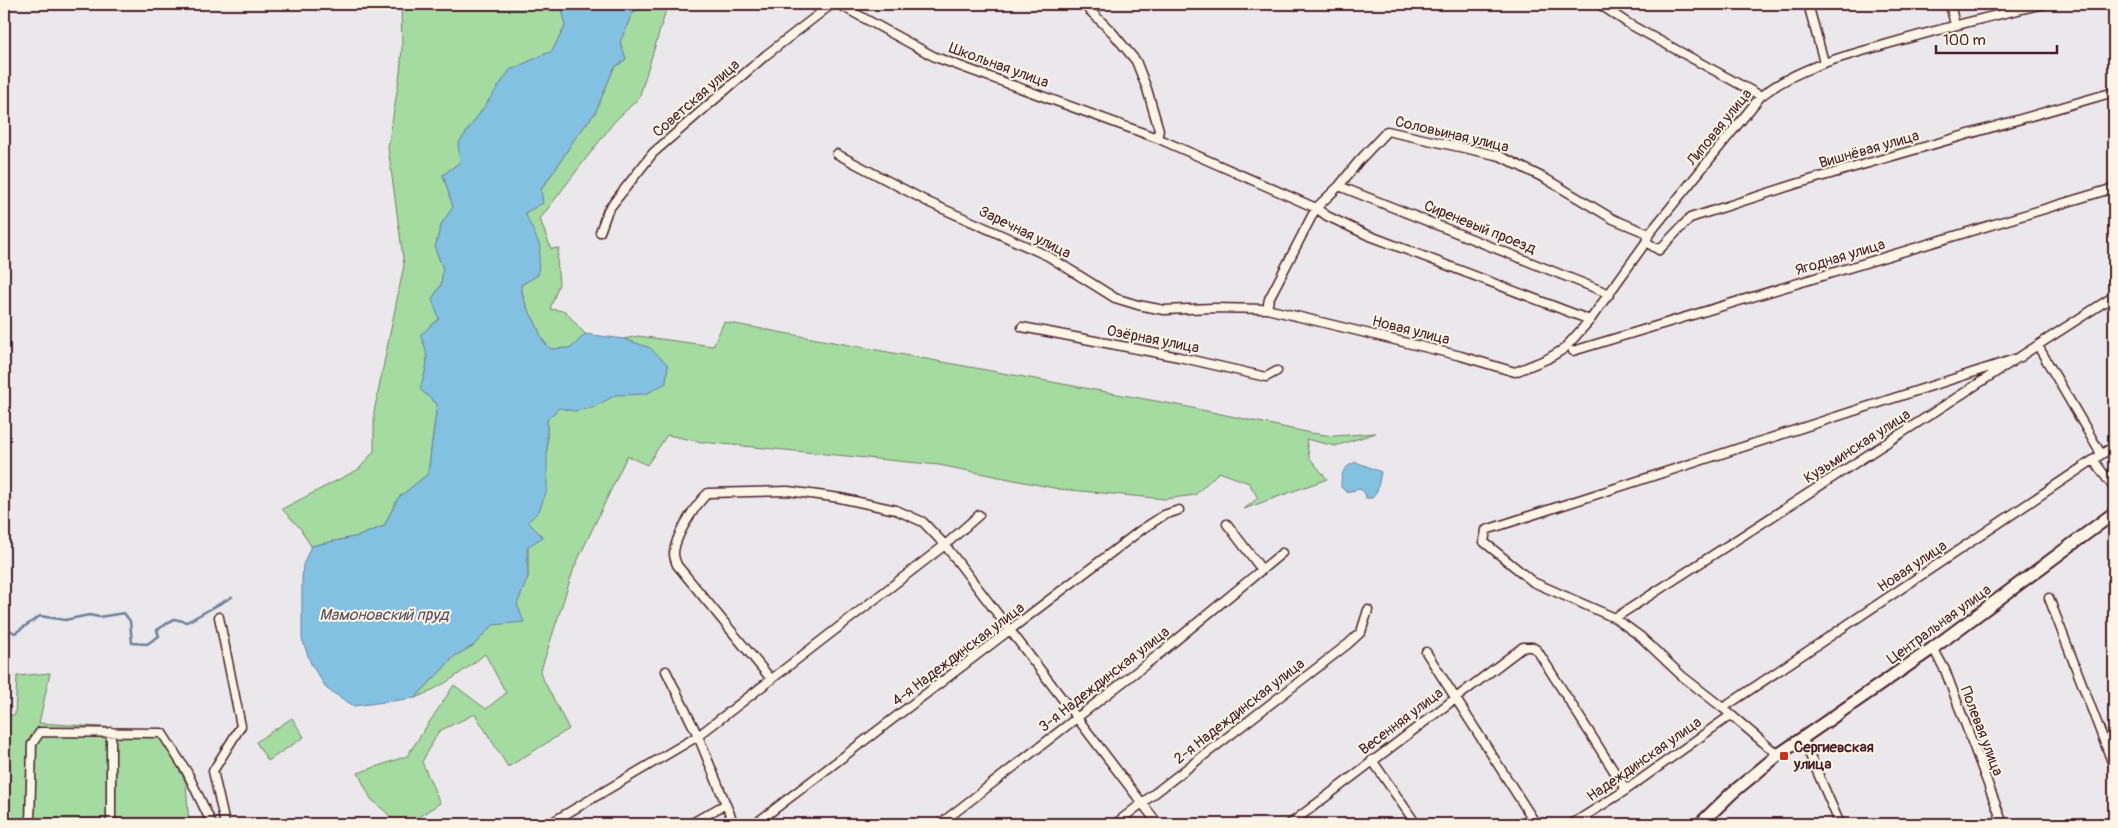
<svg xmlns="http://www.w3.org/2000/svg" width="2118" height="828" font-family="Pangolin,sans-serif">
  <style>
    .green { fill: #a3dba0; stroke: #767d66 }
    .water { fill: #83c1e3; stroke: #6c8099 }
    .lines { fill: none; stroke-linecap: round; stroke-linejoin: round }
    .stream { stroke: #6c8099; stroke-width: 2.5 }
    .street-casing { stroke: #4a1f2b; stroke-width: 11 }
    .secondary-casing { stroke: #4a1f2b; stroke-width: 15 }
    .street { stroke: #fcf5e5; stroke-width: 8 }
    .secondary { stroke: #fcf5e5; stroke-width: 11 }
    .poi-dot { fill: #c8321e; stroke: #fcf5e5; stroke-width: 2 }
    .labels { text-anchor: middle; stroke-width: 4; stroke-linejoin: round; paint-order: stroke }
    .street-label { font-size: 15px; fill: #4a1f2b; stroke: #fcf5e5 }
    .poi-label { font-size: 15px; font-weight: bold; fill: #4a1f2b; stroke: #fcf5e5; text-anchor: start }
    .water-label { font-size: 16px; font-style: italic; fill: #5b5062; stroke: #fcf5e5 }
  </style>
  <rect width="100%" height="100%" fill="#ebe8ec"/>
  <filter id="ink" filterUnits="userSpaceOnUse"><feTurbulence type="fractalNoise" baseFrequency=".02" numOctaves="2"/><feDisplacementMap in="SourceGraphic" scale="10" xChannelSelector="R" yChannelSelector="G"/><feConvolveMatrix kernelMatrix="1 2 1 2 8 2 1 2 1" color-interpolation-filters="sRGB"/></filter>
  <g filter="url(#ink)">
    <path class="green" d="M401 4H562L565 27 552 51 510 70 476 120 460 162 443 175 453 207 441 225 435 248 443 269 441 285 432 299 440 319 421 335C431 357 427 367 420 389L437 404 428 474 398 498 384 526 359 536 311 546 300 528 282 509 359 469 374 451V412L404 265 388 147 400 73 402 48Z
      M641 4H668L639 98 614 122 540 219 551 249 559 248 557 259 559 284 550 309 565 311 585 334 571 348 551 349C538 337 542 336 535 322 527 307 524 303 521 285L538 275 525 213 557 167 573 141 595 113 614 68 626 59 620 42 631 16Z
      M724 322 1183 406 1311 433 1334 436 1376 433 1335 446 1306 439 1309 457 1327 479 1244 509 1258 498 1249 483 1219 472 1195 495 1165 499 1059 489 939 465 702 442 667 435 647 465 627 456 574 568 540 673 569 729 508 767 475 714 439 731 422 762 440 803 408 824H395L387 813 371 799 358 773 407 756 454 685 486 709 506 693 485 654C463 672 442 687 415 698L455 656 474 645 493 624 517 604 528 577V522L539 511 547 446V420L559 408C590 413 589 405 614 395 623 392 637 394 646 394L650 348 624 339 638 336 713 346Z
      M50 673 39 723 118 728 158 737 167 746 186 783 189 824H4V715H15L17 676Z
      M292 718 304 737 268 761 256 742Z"/>
    <path class="water" d="M562 4H641L631 16 620 42 626 59 614 68 595 113 573 141 557 167 541 189 543 203 525 213 540 246 538 275 521 285C523 303 527 307 535 322 542 336 538 337 551 349L571 348 585 334 624 339 650 348 668 365 666 383 646 394 616 395 592 408 574 411 559 408 547 420V490L539 511 528 522 543 537 527 547 528 577 517 604 524 622 493 625 474 645 455 656 415 698 354 706 327 689 311 664 302 639V581L303 565 311 546 359 536 384 526 398 498 428 474 437 404 420 389C427 367 431 357 420 335L439 319 432 299 441 285 443 269 435 248 441 225 453 207 443 175 460 162 458 144 510 70 552 51 565 27Z
      M1356 462 1381 472 1377 492 1372 498H1366L1365 493 1360 489 1346 492 1341 487C1341 473 1343 467 1356 462Z"/>
    <g class="lines">
      <path class="stream" d="M4 627 15 633 40 616 65 620 89 615 99 617 124 613 130 621 132 643 147 644 159 636 157 630 174 619 187 622 232 597"/>
      <defs>
        <path id="street" d="M838 4 935 57 1157 138 1316 208 1327 216 1365 234 1590 320
          M1083 4 1112 32 1136 61 1147 89 1159 130 1157 138
          M1599 4 1629 24 1761 96
          M1808 4 1824 62
          M1950 4 1955 25
          M837 154 930 203 1048 256 1115 298 1138 305 1164 310 1213 308 1267 309 1461 356 1515 372 1547 359 1564 349 1590 320 1646 242 1649 234 1761 96C1797 68 1841 57 1884 45 1937 30 1990 16 2044 4
          M1339 186 1610 294
          M600 232 608 210 653 153 766 55 832 4
          M1646 242 1659 250 1690 218 1796 184 2114 92
          M1267 309 1269 299 1316 208 1339 186 1358 162 1387 131 1500 156 1546 179 1613 219 1649 234
          M1022 327 1179 357 1266 377 1277 371
          M2038 346 2101 454
          M1573 351 2114 188
          M2094 461 2114 488
          M1227 524 1262 570
          M2049 598 2114 767
          M219 617 241 726 213 771 225 824
          M1615 618 2114 296
          M1933 648 1945 670 2003 824
          M1426 652 1536 824
          M666 671 698 736 734 824
          M771 679 677 565C676 562 674 558 674 554 674 537 696 504 708 493L788 491 840 498 896 510 923 522 945 545 1158 824
          M1723 708 2114 446
          M1802 737 1840 824
          M1778 755 1723 708 1682 676 1641 637 1615 618 1533 582 1484 542 1486 530 2021 357
          M1372 760 1416 824
          M30 824 32 744 40 732 162 733 187 772 212 824
          M111 824V732
          M549 824 698 736 945 545 979 515
          M690 824 726 804
          M755 824 1141 530 1164 515 1179 510
          M940 824 1163 651 1282 553
          M1115 824 1348 644 1361 632 1368 610
          M1290 824 1523 647H1532L1537 650 1626 790
          M1572 824 1626 790 1731 715"/>
        <path id="secondary" d="M1700 824 1732 793 1778 755 1933 648 2114 513"/>
      </defs>
      <use href="#street" class="street-casing"/>
      <use href="#secondary" class="secondary-casing"/>
      <use href="#street" class="street"/>
      <use href="#secondary" class="secondary"/>
    </g>
  </g>
  <rect class="poi-dot" x="1779" y="751" width="10" height="10" rx="2.5"/>
  <g class="labels">
    <g class="street-label">
      <text transform="translate(999 65) rotate(20)" y="5">Школьная улица</text>
      <text transform="translate(696 98) rotate(-41)" y="5">Советская улица</text>
      <text transform="translate(1719 127) rotate(-51)" y="5">Липовая улица</text>
      <text transform="translate(1452 134) rotate(13)" y="5">Соловьиная улица</text>
      <text transform="translate(1869 149) rotate(-16)" y="5">Вишнёвая улица</text>
      <text transform="translate(1480 227) rotate(22)" y="5">Сиреневый проезд</text>
      <text transform="translate(1025 232) rotate(26)" y="5">Заречная улица</text>
      <text transform="translate(1840 257) rotate(-17)" y="5">Ягодная улица</text>
      <text transform="translate(1411 330) rotate(14)" y="5">Новая улица</text>
      <text transform="translate(1153 339) rotate(11)" y="5">Озёрная улица</text>
      <text transform="translate(1857 446) rotate(-33)" y="5">Кузьминская улица</text>
      <text transform="translate(1912 566) rotate(-34)" y="5">Новая улица</text>
      <text transform="translate(1939 624) rotate(-36)" y="5">Центральная улица</text>
      <text transform="translate(958 654) rotate(-37)" y="5">4-я Надеждинская улица</text>
      <text transform="translate(1104 679) rotate(-38)" y="5">3-я Надеждинская улица</text>
      <text transform="translate(1239 711) rotate(-38)" y="5">2-я Надеждинская улица</text>
      <text transform="translate(1401 721) rotate(-37)" y="5">Весенняя улица</text>
      <text transform="translate(1982 731) rotate(69)" y="5">Полевая улица</text>
      <text transform="translate(1644 759) rotate(-35)" y="5">Надеждинская улица</text>
    </g>
    <g class="poi-label">
      <text x="1794" y="752">Сергиевская<tspan x="1794" dy="17">улица</tspan></text>
    </g>
    <g class="water-label">
      <text x="384" y="620">Мамоновский пруд</text>
    </g>
  </g>
  <rect width="2118" height="828" fill="none" stroke="#fcf5e5" stroke-width="20"/>
  <rect x="10" y="10" width="2098" height="808" fill="none" stroke="#4a1f2b" stroke-width="2" filter="url(#ink)"/>
  <path d="M1936 45v8h121v-8" fill="none" stroke="#4a1f2b" stroke-width="2.5"/>
  <text x="1943" y="45" font-size="15" fill="#4a1f2b" stroke="#fcf5e5" stroke-width="4" paint-order="stroke">100 m</text>
</svg>
